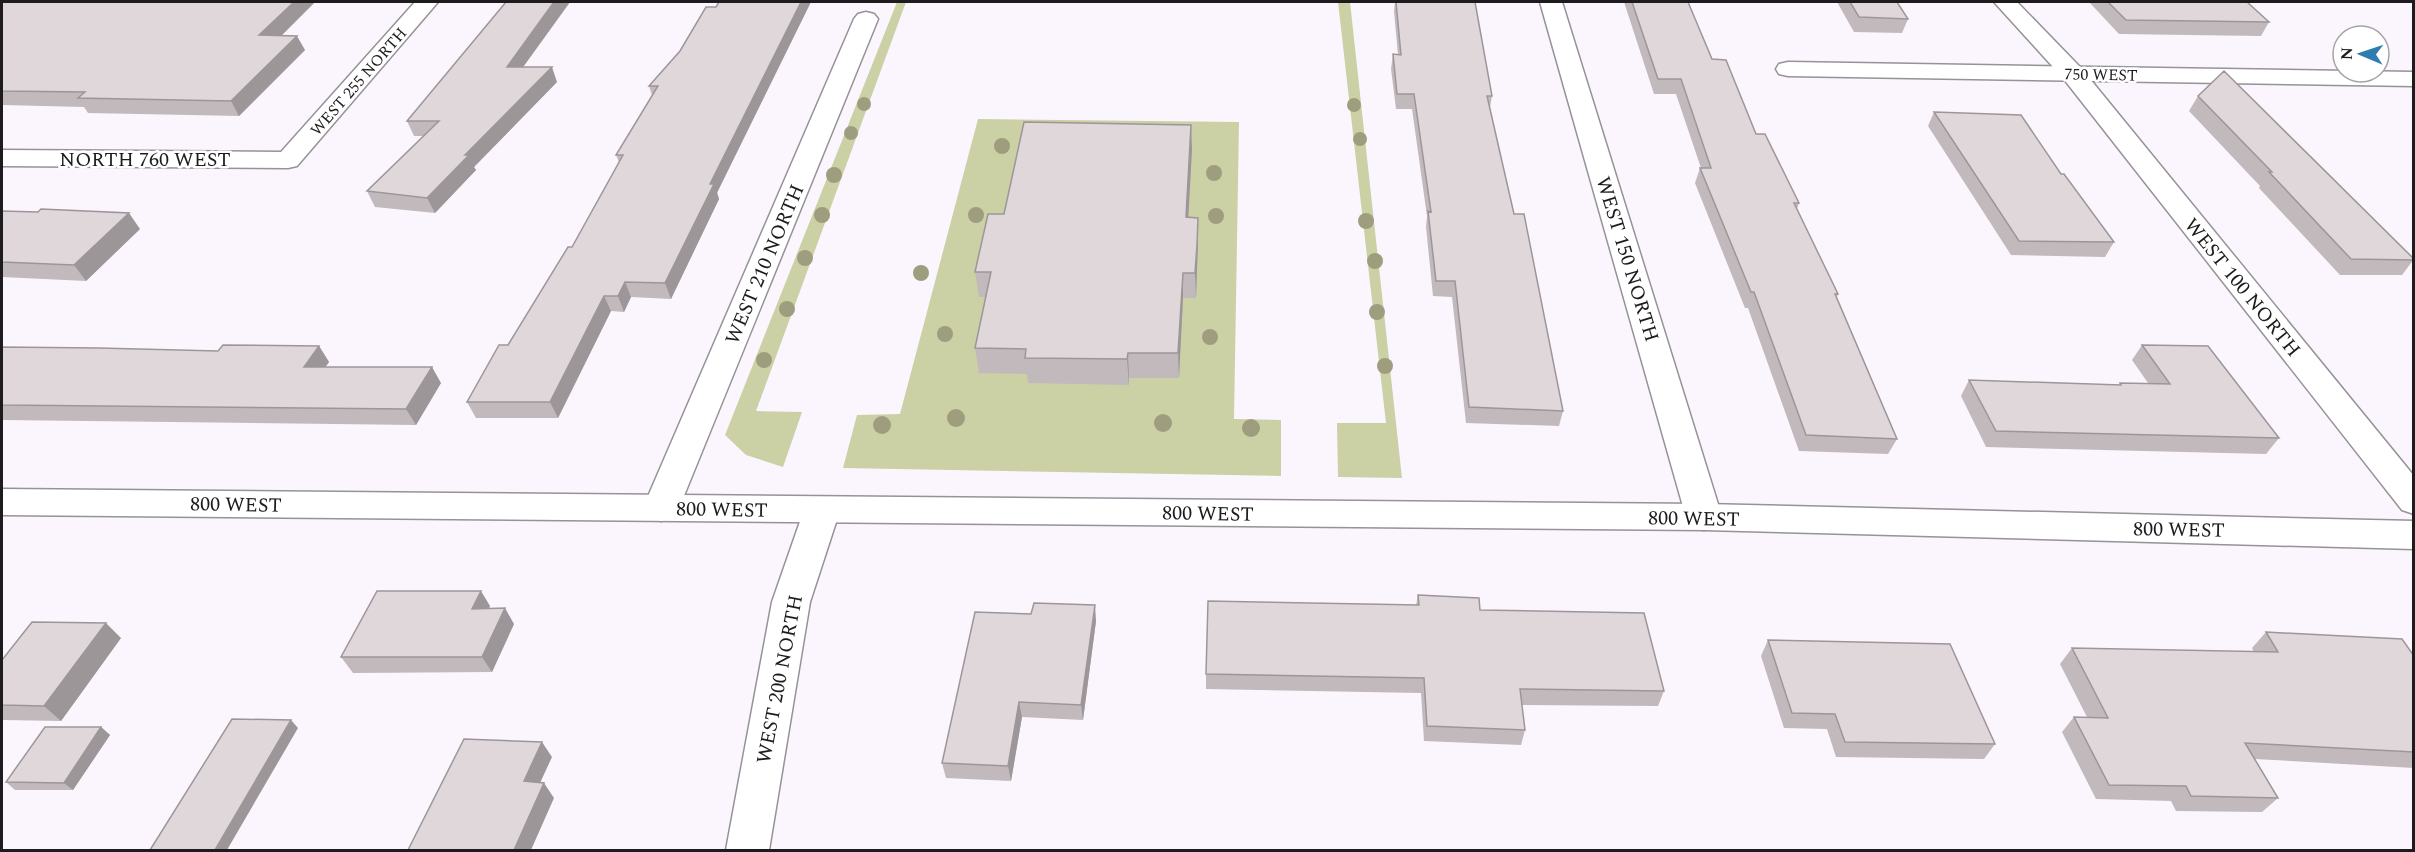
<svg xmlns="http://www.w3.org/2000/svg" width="2415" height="852" font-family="Spectral,serif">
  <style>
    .green { fill: #cbd0a5 }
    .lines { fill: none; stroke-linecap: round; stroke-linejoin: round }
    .street-casing { stroke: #969298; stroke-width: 3 }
    .secondary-casing { stroke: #969298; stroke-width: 3 }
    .street { fill: #fff; fill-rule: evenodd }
    .secondary { fill: #fff; fill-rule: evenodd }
    .tree { fill: #9e9e7e }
    .wall { fill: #c1b9bb }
    .shaded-wall { fill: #9d9699 }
    .building { fill: #e0d7da; stroke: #9d9699; stroke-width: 1.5 }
    .labels { text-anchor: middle; stroke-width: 5; stroke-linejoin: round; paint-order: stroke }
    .far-street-label { font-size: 16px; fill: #1d1b1e; stroke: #fff }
    .street-label { font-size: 20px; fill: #1d1b1e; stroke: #fff }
  </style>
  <rect width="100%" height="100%" fill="#fbf6fe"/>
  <path class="green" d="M897 2H906L756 411 802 412 783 467 746 455 725 435Z
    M1338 2H1350L1402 478 1338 477 1337 423H1386Z
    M978 119 1239 122 1234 419 1281 420V476L843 468 857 415 900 414Z"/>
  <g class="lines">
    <defs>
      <path id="street" d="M415 2H438L297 166 288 168 2 166V150L281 152Z
        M1540 2H1562L1722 517 1716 526 1704 530 1692 526 1686 517Z
        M866 12 874 14 878 19 679 508 673 517 661 521 649 517 643 508 854 19 858 14Z
        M1788 62 2414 72V86L1788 76 1779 74 1776 69 1779 64Z
        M822 497 834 501 840 510 810 602 769 850H726L772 602 804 510 810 501Z"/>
      <path id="secondary" d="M1994 2H2017L2081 68 2414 476V514L2402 510 2063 78Z
        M2 489 1704 504 2414 521V549L1704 530 2 515Z"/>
    </defs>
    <use href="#street" class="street-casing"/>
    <use href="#secondary" class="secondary-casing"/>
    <use href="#street" class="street"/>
    <use href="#secondary" class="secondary"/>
  </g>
  <g class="tree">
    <circle cx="864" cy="104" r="7"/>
    <circle cx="1354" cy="105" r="7"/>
    <circle cx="851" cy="133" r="7"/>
    <circle cx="1360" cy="139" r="7"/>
    <circle cx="1002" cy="146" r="8"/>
    <circle cx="1214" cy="173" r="8"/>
    <circle cx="834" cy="175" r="8"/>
    <circle cx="822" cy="215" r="8"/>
    <circle cx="976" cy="215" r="8"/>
    <circle cx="1216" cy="216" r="8"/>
    <circle cx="1366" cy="221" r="8"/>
    <circle cx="805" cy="258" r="8"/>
    <circle cx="1375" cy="261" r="8"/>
    <circle cx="921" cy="273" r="8"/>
    <circle cx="787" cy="309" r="8"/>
    <circle cx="1377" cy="312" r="8"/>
    <circle cx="945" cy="334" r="8"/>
    <circle cx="1210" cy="337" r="8"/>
    <circle cx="764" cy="360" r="8"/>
    <circle cx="1385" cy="366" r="8"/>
    <circle cx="956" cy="418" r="9"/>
    <circle cx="1163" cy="423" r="9"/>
    <circle cx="882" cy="425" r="9"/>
    <circle cx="1251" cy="428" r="9"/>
  </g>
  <path class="wall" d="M2 2H315L281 36 305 50 239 116 88 113 84 107 2 105Z
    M570 2 523 67 557 82 474 167 476 170 435 213 375 207 367 191 424 136H414L407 121Z
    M1395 2H1475L1492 96 1490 107 1514 214 1563 411 1559 426 1466 423 1452 297 1433 296 1426 227 1427 216 1412 109H1396L1391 69 1393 54 1398 55 1394 11Z
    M1624 2H1688L1712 59 1756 134 1799 203 1797 209 1838 294 1837 297 1897 439 1888 454 1799 451 1748 308H1745L1695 183 1700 168H1701L1676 94H1654Z
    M1837 2H1897L1908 19 1902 33 1854 32Z
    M2089 2H2247L2269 22 2261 36 2119 34Z
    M680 51 719 199 671 299 631 297 624 312 611 311 558 418H476L467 402 508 345 572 247 619 162 616 155 652 95 649 86Z
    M2198 96 2414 259 2402 275H2340L2259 188 2260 186 2189 111Z
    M1934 112 2061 174 2114 242 2105 257 2011 255 1928 126Z
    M1192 149 1188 217 1198 218 1197 270 1196 298H1183L1179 378H1129V385L1028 383 1027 374 979 373 975 348 986 297H979L975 272 1004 214Z
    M2 211 140 229 86 281 2 277Z
    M2142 345 2279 438 2266 454 1986 447 1961 396 1969 380 2119 385 2120 383H2148L2132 360Z
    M319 346 329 362 325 367 441 383 416 425 2 420V347L218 351Z
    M1418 595 1480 610 1664 691 1658 706 1522 705 1525 730 1521 745 1424 741 1421 693 1206 689V674L1416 605Z
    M490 606 489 608 514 624 492 672 353 673 341 657Z
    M1096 621 1083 720 1022 717 1011 781 946 778 942 763Z
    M2266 632 2414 656V768L2255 759 2278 798 2262 812 2176 811 2171 801 2096 799 2062 732 2074 717H2087L2060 664 2072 648 2254 652 2252 648Z
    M121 638 61 721 2 720V660Z
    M1768 640 1995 744 1984 759 1836 757 1827 729 1784 728 1761 656Z
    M101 727 110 735 73 790H15L6 782Z"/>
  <path class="shaded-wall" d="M294 2H315L267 50 259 35Z
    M554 2H570L513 81 507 67Z
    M801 2H811L717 193 719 199 671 299 665 283 710 184Z
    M297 36 305 50 239 116 231 101Z
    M552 67 557 82 474 167 476 170 435 213 427 198 465 155Z
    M1191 125 1192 149 1187 242 1186 217Z
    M129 213 140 229 86 281 74 265Z
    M1198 218V242L1196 298 1195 273Z
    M1183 273V298L1179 378 1178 353Z
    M625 282 631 297 624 312 618 296Z
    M604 296 611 311 558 418 550 402Z
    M319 346 329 362 314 383 304 367Z
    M1128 353 1129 378V385L1127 359Z
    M432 367 441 383 416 425 406 409Z
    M481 591 490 606 482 624 472 609Z
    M1095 605 1096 621 1083 720 1081 705Z
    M505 608 514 624 492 672 482 657Z
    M106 623 121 638 61 721 44 706Z
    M1019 702 1022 717 1011 781 1008 766Z
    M291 720 298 728 227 850H215Z
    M101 727 110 735 73 790 64 783Z
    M542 742 552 757 534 796 524 781Z
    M544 783 554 798 531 850H514Z"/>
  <path class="building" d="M2 2H294L259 35 297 36 231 101 78 98 85 92 2 91Z
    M506 2H554L507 67H552L465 155H469L427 198 367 191 439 121H407Z
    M719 2H801L710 184H714L665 283 625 282 618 296H604L550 402H467L499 345H508L568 247H572L623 155H616L658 86H649L680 51 706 7H716Z
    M1396 2H1475L1492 96H1487L1514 214H1524L1563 411 1469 407 1455 281H1436L1428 211 1431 212 1414 94H1397L1393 54 1401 55Z
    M1632 2H1688L1712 59 1726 60 1756 134H1765L1799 203H1794L1838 294H1835L1897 439 1806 435 1754 292H1751L1700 168H1711L1681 79H1658Z
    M1850 2H1897L1908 19 1859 17Z
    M2108 2H2247L2269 22 2126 20Z
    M2224 71 2414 259V260L2351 259 2269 172H2272L2198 96Z
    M1934 112 2021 115 2061 174H2064L2114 242 2019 241Z
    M1024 122 1191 125 1186 217 1198 218 1197 245 1195 273H1183L1178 353H1128L1127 359 1025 358 1026 349 975 348 991 272H975L988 214H1004Z
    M41 209 129 213 74 265 2 262V211L38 212Z
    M223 345 319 346 304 367H432L406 409 2 405V347L99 348 218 351Z
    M2142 345 2208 346 2279 438 1996 431 1969 380 2121 385 2120 383 2170 384Z
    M377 591H481L472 609 505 608 482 657H341Z
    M1418 595 1479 598 1480 610 1644 613 1664 691 1520 689 1525 730 1427 726 1424 678 1206 674 1208 601 1419 605Z
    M1034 603 1095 605 1081 705 1019 702 1008 766 942 763 975 612 1031 614Z
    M32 622 106 623 44 706 2 705V660Z
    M2266 632 2402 639 2414 656V752L2245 743 2278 798 2191 796 2186 786 2109 785 2074 717 2108 718 2072 648 2278 652Z
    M1768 640 1950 644 1995 744 1845 742 1835 714 1792 713Z
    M232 719 291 720 215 850H150Z
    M45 727H101L64 783 6 782Z
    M464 739 542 742 524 781 544 783 514 850H408Z"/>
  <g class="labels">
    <g class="far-street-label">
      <text transform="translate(2101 74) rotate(1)" y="6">750 WEST</text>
      <text transform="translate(358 81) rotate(-49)" y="6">WEST 255 NORTH</text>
    </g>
    <g class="street-label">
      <text x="145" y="166">NORTH 760 WEST</text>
      <text transform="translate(1628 259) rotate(73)" y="7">WEST 150 NORTH</text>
      <text transform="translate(764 264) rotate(-67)" y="7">WEST 210 NORTH</text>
      <text transform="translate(2243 287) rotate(51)" y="7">WEST 100 NORTH</text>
      <text transform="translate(236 504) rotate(1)" y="7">800 WEST</text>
      <text transform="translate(722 509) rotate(1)" y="7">800 WEST</text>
      <text transform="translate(1208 513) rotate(1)" y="7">800 WEST</text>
      <text transform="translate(1694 518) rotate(1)" y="7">800 WEST</text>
      <text transform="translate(2179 529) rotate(1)" y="7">800 WEST</text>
      <text transform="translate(779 679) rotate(-79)" y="7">WEST 200 NORTH</text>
    </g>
  </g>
  <rect width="2415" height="852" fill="none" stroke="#1d1b1e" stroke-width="6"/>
  <g transform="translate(2361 54) rotate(272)"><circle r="28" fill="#ffffff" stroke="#a5a4a5" stroke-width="1.5"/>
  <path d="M0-4.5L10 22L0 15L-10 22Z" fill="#2e7dae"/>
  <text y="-9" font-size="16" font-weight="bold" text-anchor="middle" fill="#1d1b1e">N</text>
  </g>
</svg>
